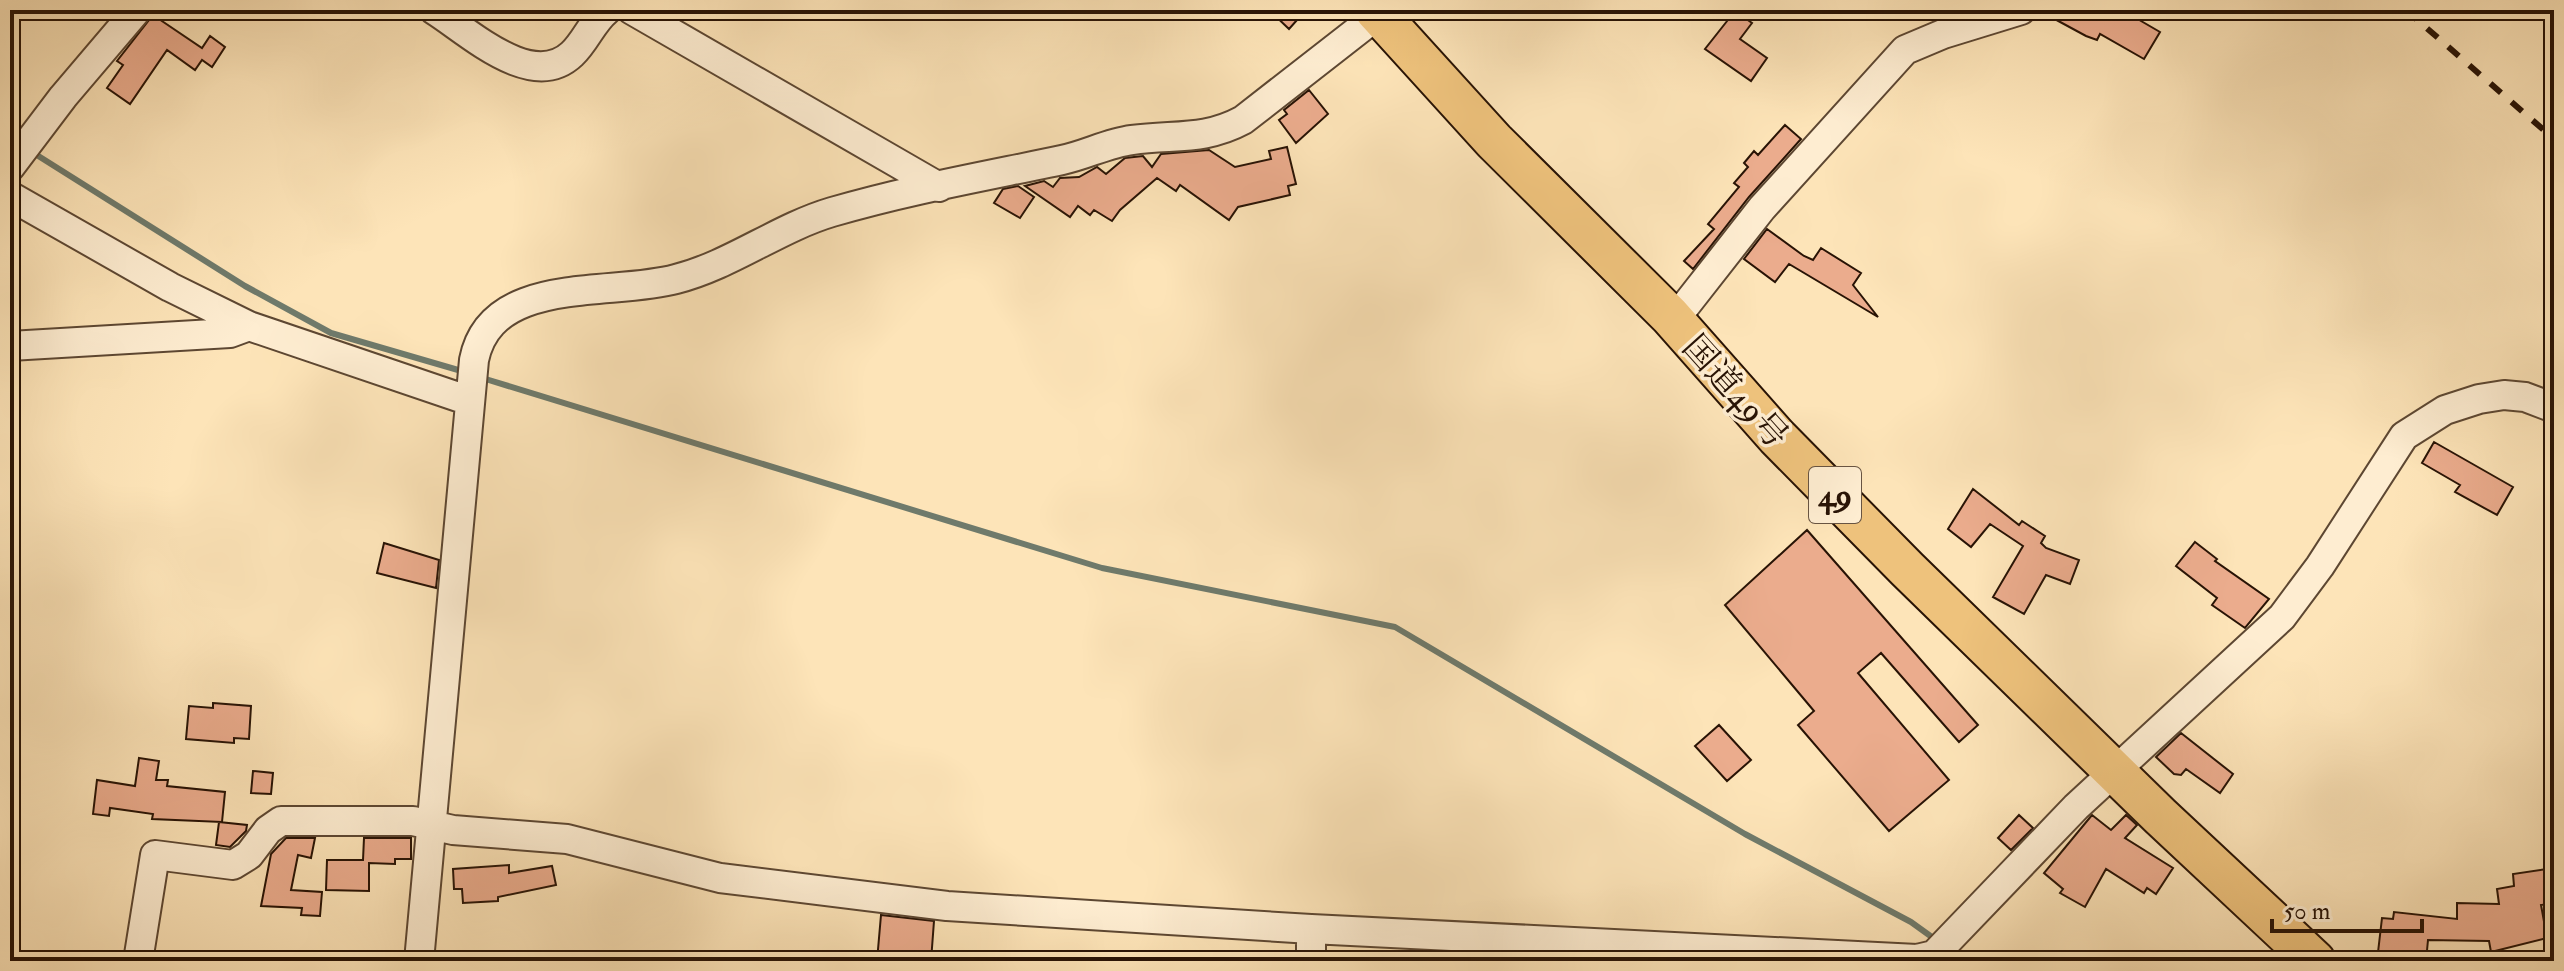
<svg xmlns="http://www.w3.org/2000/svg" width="2564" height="971" font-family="'IM FELL Double Pica','Noto Serif JP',serif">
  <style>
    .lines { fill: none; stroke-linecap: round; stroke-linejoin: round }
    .stream { stroke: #6f7a6b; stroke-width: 6 }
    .building { fill: #ebac8d; stroke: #281305; stroke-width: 2 }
    .minor-casing { stroke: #5d4732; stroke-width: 32 }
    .highway-casing { stroke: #281305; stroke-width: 44 }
    .minor { stroke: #feedd1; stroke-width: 28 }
    .highway { stroke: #eec27c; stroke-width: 40 }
    .rail { stroke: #281305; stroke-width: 6; stroke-dasharray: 14 14; stroke-linecap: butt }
    .labels { text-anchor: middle; stroke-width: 7; stroke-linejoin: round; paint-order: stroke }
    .shield { fill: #feedd1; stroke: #685442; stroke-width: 2 }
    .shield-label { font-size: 32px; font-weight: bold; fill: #281305 }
    .street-label { font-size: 34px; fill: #281305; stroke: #feedd1 }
  </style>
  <rect width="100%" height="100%" fill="#fde4b8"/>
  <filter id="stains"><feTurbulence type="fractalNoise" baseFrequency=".0025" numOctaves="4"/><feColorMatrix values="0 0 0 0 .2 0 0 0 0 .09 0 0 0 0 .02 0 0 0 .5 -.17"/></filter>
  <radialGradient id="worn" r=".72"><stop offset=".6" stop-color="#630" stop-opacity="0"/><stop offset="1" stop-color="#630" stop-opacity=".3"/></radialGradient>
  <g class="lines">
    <path class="stream" d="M32 152 245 286 331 333 465 372
      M479 377 1102 568 1395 627 1745 834 1911 922 1936 940
      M1948 949 1964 961"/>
  </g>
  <path class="building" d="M1269 10H1306L1289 29Z
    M2038 10H2122L2160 32 2144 59 2100 34 2097 40 2086 36Z
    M1735 11 1752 23 1740 39 1767 58 1751 81 1705 49Z
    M153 15 202 48 210 36 225 47 212 67 202 60 195 70 167 50 130 104 107 88 123 65 117 61Z
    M1309 90 1328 114 1296 143 1279 120 1287 114 1284 110Z
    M1785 125 1801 139 1749 197 1693 269 1684 261 1714 229 1708 224 1739 187 1734 183 1748 167 1744 163 1754 151 1758 155Z
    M1287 147 1296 184 1288 186 1290 195 1238 207 1229 220 1180 185 1176 191 1157 178 1120 210 1112 221 1094 210 1090 215 1078 206 1070 217 1025 186 1044 181 1053 187 1060 178 1079 177 1097 167 1106 174 1125 158 1143 156 1152 167 1161 154 1209 150 1235 167 1271 159 1269 151Z
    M1018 186 1034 197 1020 218 994 203 1003 189Z
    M1767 229 1804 256 1813 260 1821 248 1861 273 1853 285 1878 317 1789 264 1775 282 1744 259Z
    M2434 442 2513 487 2497 515 2455 492 2460 485 2422 463Z
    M1973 489 2019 525 2022 521 2045 536 2041 543 2046 548 2079 560 2070 584 2046 575 2024 614 1993 597 2023 546 1990 524 1971 547 1948 529Z
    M1807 530 1978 725 1959 742 1881 653 1858 673 1949 780 1889 831 1798 725 1814 711 1725 605Z
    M2195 542 2217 559 2215 561 2269 599 2245 628 2212 605 2217 598 2176 566Z
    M384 543 439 560 436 588 377 573Z
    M213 703 251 706 249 739 234 738V743L186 739 189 706 213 708Z
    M1719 725 1751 760 1727 781 1695 746Z
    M2181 733 2233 774 2220 793 2186 769 2181 775 2174 774 2156 757Z
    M139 758 159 761 156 780H168L167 786 225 792 222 822 152 819 153 814 110 808 109 816 93 814 97 780 135 786Z
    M253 771 273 773 271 794 251 793Z
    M2019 815 2033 828 2011 850 1998 838Z
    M2092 815 2111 830 2126 815 2137 825 2125 838 2173 868 2156 894 2147 888 2144 893 2106 869 2085 907 2060 893 2063 889 2044 873Z
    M219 822 247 825 246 831 230 847 216 845Z
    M286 838H315L311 858 298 855 291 890 322 892 320 916 301 915 302 908 261 906 271 854Z
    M364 838H411V859H395V864L369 863V891L326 890 327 860H363Z
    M509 865V873L552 866 556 885 498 897V901L463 903 462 889H454L453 869Z
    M2554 868V903L2541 905 2547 938 2491 952 2489 941 2428 940 2426 961H2377L2382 918 2393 919 2394 912 2457 919V903L2499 904 2497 889 2514 886 2513 874Z
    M881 915 934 921 931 961H877Z"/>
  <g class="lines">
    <defs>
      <path id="minor" d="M434 10C469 32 532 92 572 54 586 41 592 22 607 10
        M632 10 939 187
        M10 167 63 97 137 10
        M10 196 170 287 249 326
        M1670 316 1686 305 1762 208 1905 50 1943 34 2021 10
        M10 346 230 333 249 326 470 401
        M1311 929V961
        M138 961 155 855 233 865 249 855 268 830 281 821H413L453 830 567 839 720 878 947 906 1311 929 1917 959 1934 955 2076 807 2282 617 2320 566 2404 436 2445 410 2479 399 2504 395 2525 397 2554 408
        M419 961 474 360C491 274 611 297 676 279 731 265 778 228 832 212 907 190 986 176 1062 160 1086 155 1108 143 1132 140 1174 134 1204 141 1243 120L1379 14"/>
      <path id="highway" d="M1375 10 1494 141 1670 316 1777 437 1907 569 2160 816 2315 961"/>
    </defs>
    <use href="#minor" class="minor-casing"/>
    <use href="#highway" class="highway-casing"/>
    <use href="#minor" class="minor"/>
    <use href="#highway" class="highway"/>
    <path class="rail" d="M2406 10 2554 139"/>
  </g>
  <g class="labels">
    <rect class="shield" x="1809" y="467" width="52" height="56" rx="6"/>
    <g class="shield-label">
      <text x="1835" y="506">49</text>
    </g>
    <g class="street-label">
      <text transform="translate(1736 391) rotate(48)" y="12">国道49号</text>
    </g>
  </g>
  <rect width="2564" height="971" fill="none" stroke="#fde4b8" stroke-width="40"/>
  <rect x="12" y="12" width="2540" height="947" fill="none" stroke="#281305" stroke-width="4"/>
  <rect x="20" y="20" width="2524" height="931" fill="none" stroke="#281305" stroke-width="2"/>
  <path d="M2272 919v12h150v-12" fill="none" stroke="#281305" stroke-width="4"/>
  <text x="2284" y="919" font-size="24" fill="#281305" stroke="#feedd1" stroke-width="6" paint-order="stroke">50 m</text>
  <rect width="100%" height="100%" filter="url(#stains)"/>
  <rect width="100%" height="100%" fill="url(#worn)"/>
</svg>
